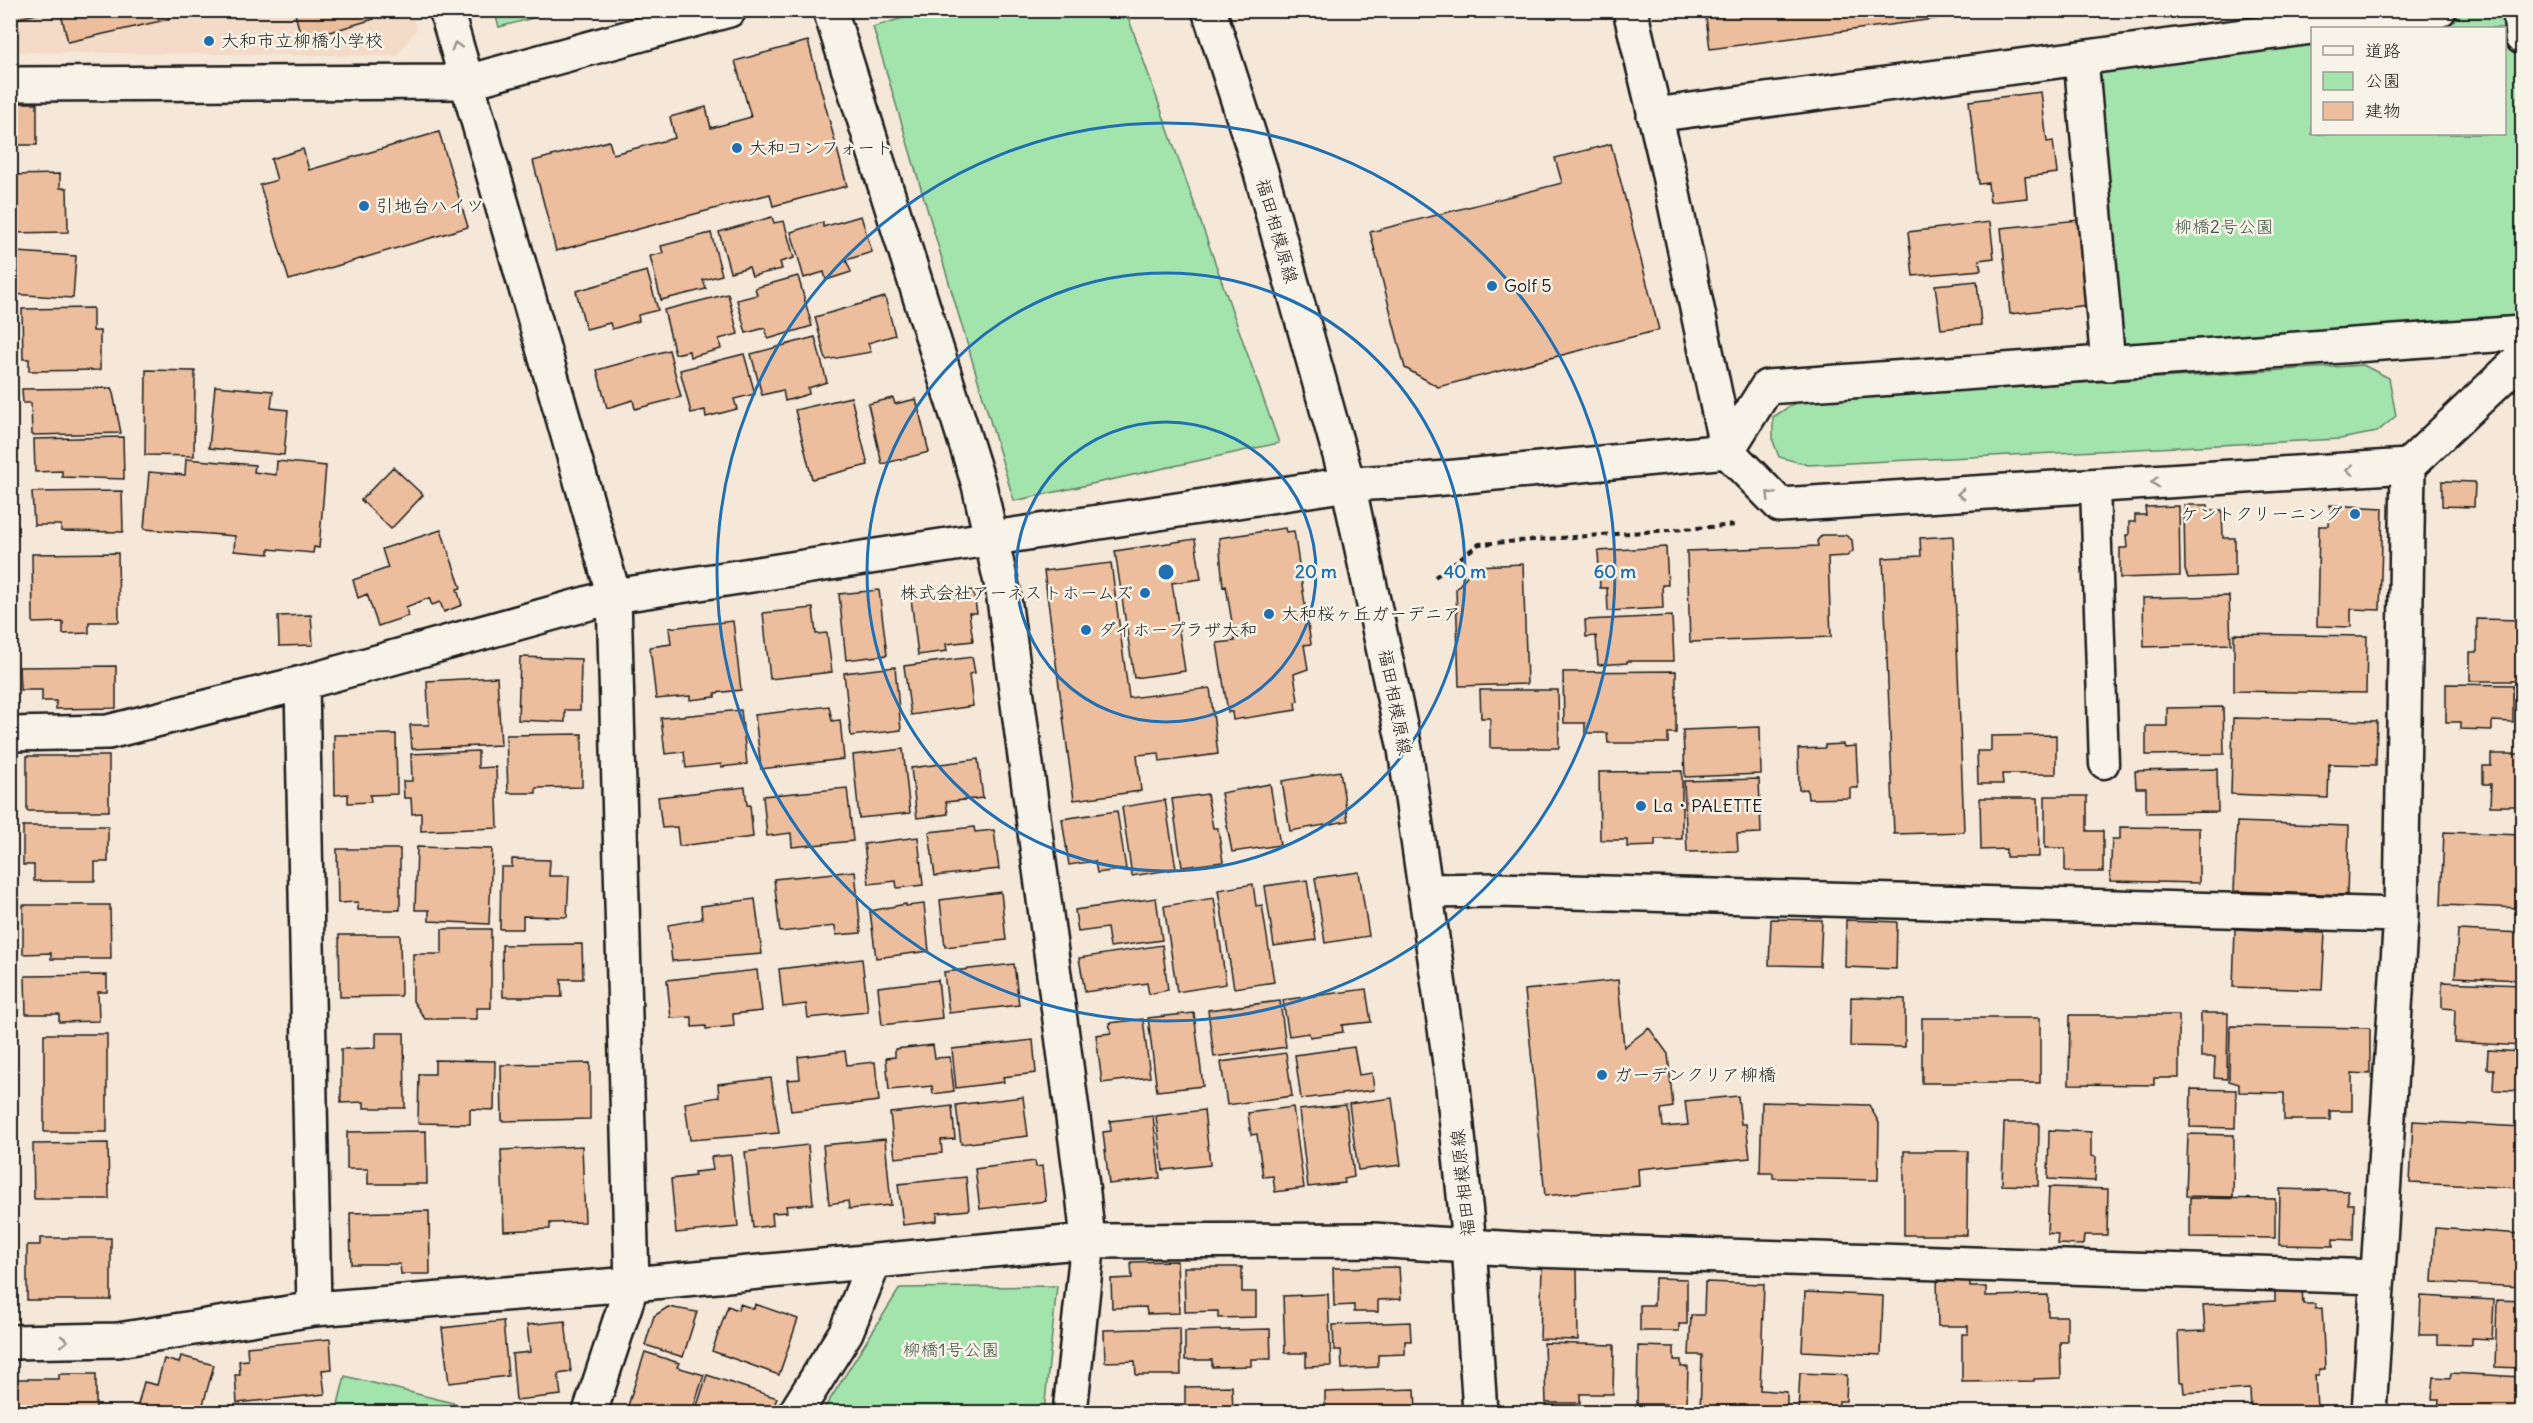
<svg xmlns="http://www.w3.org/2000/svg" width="2533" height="1423" font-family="Delius,'Klee One',sans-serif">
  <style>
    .built { fill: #f3dbc7 }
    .green { fill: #a3e3ac; stroke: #608064; stroke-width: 1.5; fill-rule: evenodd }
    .building { fill: #edbe9d; stroke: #1c1c1c; stroke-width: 1.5 }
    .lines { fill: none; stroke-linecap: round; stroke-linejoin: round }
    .service-casing { stroke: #1c1c1c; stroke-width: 33 }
    .minor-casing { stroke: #1c1c1c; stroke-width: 38 }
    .tertiary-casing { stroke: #1c1c1c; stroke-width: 38 }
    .path { stroke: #1c1c1c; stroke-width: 4; stroke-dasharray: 6 4.5; stroke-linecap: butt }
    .service { stroke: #f7f3e8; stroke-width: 28 }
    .minor { stroke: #f7f3e8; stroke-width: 33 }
    .tertiary { stroke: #f7f3e8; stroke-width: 33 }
    .oneway { stroke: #94928c }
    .ring { fill: none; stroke: #1f6fb2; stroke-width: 3 }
    .poi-dot { fill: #1f6fb2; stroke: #f7f3e8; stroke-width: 2 }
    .labels { text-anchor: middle; stroke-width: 5; stroke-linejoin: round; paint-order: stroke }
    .poi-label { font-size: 18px; fill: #1c1c1c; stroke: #f7f3e8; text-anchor: start }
    .park-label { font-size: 18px; fill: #445847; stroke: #f7f3e8 }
    .street-label { font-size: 18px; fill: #1c1c1c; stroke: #f7f3e8 }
    .centre { fill: #1f6fb2; stroke: #f7f3e8; stroke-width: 3 }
    .ring-label { font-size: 18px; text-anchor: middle; font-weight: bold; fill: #1f6fb2; stroke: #f7f3e8; stroke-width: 5; stroke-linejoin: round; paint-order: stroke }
  </style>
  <rect width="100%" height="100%" fill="#f5e8d9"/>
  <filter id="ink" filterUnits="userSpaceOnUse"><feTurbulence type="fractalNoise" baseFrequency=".0167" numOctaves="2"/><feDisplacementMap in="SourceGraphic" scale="12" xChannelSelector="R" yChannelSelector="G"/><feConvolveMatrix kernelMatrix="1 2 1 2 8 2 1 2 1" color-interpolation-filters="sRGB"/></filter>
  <g filter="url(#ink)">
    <path class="built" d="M411 10 417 29 396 56 11 52V11Z"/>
    <path class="green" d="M494 10H560V11L499 27Z
      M926 11H1126L1279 443 1014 501 873 27Z
      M2439 11H2520L2522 37V333L2108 364 2081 59ZM2312 28H2504V134H2312Z
      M2363 365 2389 378 2396 416 2377 432 2340 439 1808 465 1779 457 1773 441V417L1798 401Z
      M1057 1286 1044 1412H822L900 1288Z
      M345 1376 489 1412H336Z"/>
    <path class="building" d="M10 10H54L10 20Z
      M60 10H168L170 19 68 42Z
      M294 10H371L374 19 302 40Z
      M1705 10H2002L1710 49Z
      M808 41 847 186 773 206 770 194 556 251 533 161 609 141 613 154 675 138 670 117 706 107 711 128 751 117 735 61Z
      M2041 92 2047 142 2053 141 2057 173 2025 177 2027 198 1990 202 1988 183 1979 184 1969 101Z
      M10 103H37V145H10Z
      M439 132 468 227 289 280 260 185 277 180 271 159 303 149 309 170Z
      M1611 144 1659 330 1438 387 1405 368 1370 232 1562 183 1555 158Z
      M60 174V188H67L68 232 10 233V175Z
      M861 216 872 252 846 260 851 272 826 280 824 272 804 278 791 232 823 222V227Z
      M772 217 774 223 784 221 794 258 780 262 782 269 752 276 749 267 730 272 719 232Z
      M2079 220 2089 305 2010 314 2001 228Z
      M1990 222 1994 258 1979 260 1981 270 1913 276 1908 232Z
      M711 233 722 275 703 280 706 289 661 300 650 256 663 253 661 246Z
      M16 252 76 256 73 298 10 294V256H16Z
      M647 271 658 310 638 315 639 321 612 329 610 323 586 329 576 291Z
      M798 276 812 326 768 339 765 328 746 333 737 300 757 295 755 288Z
      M1977 281 1981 325 1941 329 1935 285Z
      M728 294 738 334 719 339 721 349 690 357 689 351 675 354 664 310Z
      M885 297 895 335 868 343 871 352 826 360 815 317Z
      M93 308V331H100V370L29 371V359H23L22 309Z
      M815 337 827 382 808 388 809 394 785 401 783 390 762 395 751 354Z
      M669 350 681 397 635 409 633 400 607 408 597 370Z
      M744 354 755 394 734 399 737 409 706 417 705 410 691 413 680 370Z
      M146 370 195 371 194 456 145 455Z
      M215 386 273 391 271 408 288 410 284 455 209 448Z
      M112 388 121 433 32 435 31 403H23L22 389Z
      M851 397 868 465 812 479 795 410Z
      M893 398 895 404 916 399 929 452 882 464 868 404Z
      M123 437 124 479 62 477V471L35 472 34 439Z
      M186 459 255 465 254 472 276 475 277 461 326 466 319 548 314 547 313 553 269 549V554L234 551 235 536 144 529 149 472 185 475Z
      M393 467 423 495 391 529 361 500Z
      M2442 481 2475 482 2474 507 2442 506Z
      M122 491 123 532 61 531V525H34L32 492Z
      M2184 505H2208V510H2222L2223 538H2235V576L2188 578 2185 570Z
      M2330 505 2383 508 2380 610 2351 609V627L2317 626 2319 526H2329Z
      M2179 506 2180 576 2120 578V548H2127L2126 535H2129V522H2135V515H2146L2145 507Z
      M1285 528 1286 532 1294 531 1311 644 1304 645 1308 669 1294 674 1298 701 1295 702 1296 710 1233 720 1232 712H1228L1217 643 1235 641 1226 586 1223 587 1219 538Z
      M441 530 461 588 457 589 462 605 444 612 440 602 432 605 429 598 406 607 408 616 378 626 367 594 358 598 353 580 388 568 382 549Z
      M1822 535H1845L1852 540 1853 551 1847 556 1828 557 1831 637 1690 642 1687 551 1818 546 1817 541Z
      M1953 536 1964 832 1894 834 1883 558 1921 556 1920 538Z
      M1195 539 1201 579 1172 583 1185 671 1134 678 1115 551Z
      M1666 547 1668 585H1662L1663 608 1608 611 1607 588H1600L1598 551Z
      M118 553 119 622H89V633L63 634V622L33 623 32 554Z
      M1111 563 1129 698 1210 688 1218 754 1160 762 1159 753 1137 755 1141 791 1074 800 1044 571Z
      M1523 564 1527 684 1459 686 1456 589 1475 566Z
      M879 590 887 655 846 660 839 594Z
      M973 590 977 613H969L973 641 946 644 947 651 918 655 911 598Z
      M2229 596 2231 644 2144 647 2143 598Z
      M813 608 816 634 827 633 832 672 770 679 763 613Z
      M311 615 313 645 279 646 278 616Z
      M1672 616 1674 661H1627V663L1598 665 1596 636 1586 637 1585 620Z
      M2477 619 2522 620V681H2470V652H2477Z
      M733 621 741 690 715 693V697L690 700V696L656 699 650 647 671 644 669 628Z
      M2234 634 2367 636 2366 693 2234 691Z
      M520 657 581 659 580 710H565V722L518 720Z
      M972 657 975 673 969 674 973 706 911 715 904 666Z
      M116 666V708L56 709V701H42V690H20L19 667Z
      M895 667 901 730 851 736 844 673Z
      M1676 671V733H1668V743H1608L1607 733H1585V723H1564L1563 672Z
      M497 677 501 745 412 749 410 725H429L427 681Z
      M2446 684 2513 685V722L2492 721V730L2460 729V722H2446Z
      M2518 686H2522V729H2518Z
      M1480 690H1558L1559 748H1490V718H1481Z
      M829 706 832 721 840 720 844 759 761 769 755 715Z
      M2223 707 2224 754 2146 755V726H2167V708Z
      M741 710 747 764 721 767V764L686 768 684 752 665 754 661 718Z
      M2233 718 2377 721 2376 765 2329 764 2328 798 2231 794Z
      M1760 727 1761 774 1685 777 1683 730Z
      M396 734 397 794 370 795 371 802 348 803V794L335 795 334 735Z
      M582 734V787L536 788V793H508L506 735Z
      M2056 735V774H2002L2003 784H1978L1977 751H1991V736Z
      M1843 744 1844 747 1856 746 1858 788H1850V798L1808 799 1807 789 1799 790 1798 749 1825 748V745Z
      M903 749 910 813 859 818 853 755Z
      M478 751V768L496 767 498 828 421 831V813L412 814 411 798H404L403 781H412L411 754Z
      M2491 754H2522V806H2490L2491 784H2483V766H2491Z
      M27 756H109V811H27Z
      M978 759 983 798 946 802 948 814 917 818 911 768Z
      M2217 769 2218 812 2146 813V788H2136L2135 771Z
      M1340 771 1348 821 1290 831 1282 781Z
      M1682 771V839H1655V846L1627 847V840H1600L1599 772Z
      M1759 779 1761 833 1737 834 1738 851 1687 852 1684 781Z
      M1270 784 1280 845 1232 852 1221 793Z
      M745 787 747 805H750L753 837 679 846 677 827 662 828 658 797Z
      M847 788 853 841 792 847 791 833 767 836 763 796Z
      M1207 794 1213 828H1218L1223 862 1182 867 1172 799Z
      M2045 796H2087V831H2103V872H2065V848H2045Z
      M1980 798H2038L2039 857H2006V849L1981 850Z
      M1165 800 1176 869 1132 876 1122 807Z
      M1117 811 1126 869 1097 873 1095 861 1069 865 1062 819Z
      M2237 822 2349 826 2347 895 2234 891Z
      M23 826H108V862H95V881H34V865H23Z
      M974 827 975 832 994 830 999 869 935 876 929 832Z
      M2120 827 2199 828V883L2110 881 2112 839H2120Z
      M2444 832 2522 835V908L2441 905Z
      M918 837 923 885 897 888 896 881 869 884 864 844Z
      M417 847 492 849 489 924 429 921V910H415Z
      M337 849H400V910H358V902L338 903Z
      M512 859 550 860 549 876H569L567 917 523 916V929H500L501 867H512Z
      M855 871 861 933 836 935 835 926 780 932 774 879Z
      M1359 872 1369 936 1325 943 1315 878Z
      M1307 880 1316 940 1274 946 1265 886Z
      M1253 884 1256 906 1262 905 1274 982 1234 988 1218 890Z
      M1001 892 1006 940 945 947 940 900Z
      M1156 898 1162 940 1110 947 1107 928 1078 932 1075 910Z
      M1214 898 1226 984 1177 992 1164 906Z
      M755 899 762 954 672 961 668 925 702 919 701 906Z
      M906 904V906L924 904 929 951 876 958 870 911Z
      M23 905H110L111 959H51V953L23 954Z
      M1771 919 1822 920 1820 966 1769 965Z
      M1846 920 1897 922 1896 969 1845 967Z
      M442 929H491V1008H477V1019H425L413 1001V954H442Z
      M2235 929 2325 933 2322 990 2233 987Z
      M2458 930 2522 933V980L2455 977Z
      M339 935H400L401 996 340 997Z
      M582 944 583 979H561L562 997H503L502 945Z
      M1162 945 1168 990 1149 994 1147 983 1085 992 1079 958Z
      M862 959 868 1012 808 1018 806 1004 783 1007 779 969Z
      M1014 964 1019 1005 949 1013 944 972Z
      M757 970 762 1011 733 1014 734 1026 706 1029V1026L692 1027V1017L671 1018 667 980Z
      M107 975V992H98L99 1021 59 1022V1014H26L25 976Z
      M938 980 942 1018 882 1025 878 987Z
      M1618 980 1624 1047 1649 1028 1668 1054 1673 1107 1661 1109 1663 1127 1688 1125 1685 1101 1738 1096 1741 1124H1746L1750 1158 1638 1169 1639 1186 1545 1196 1525 990Z
      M2442 982 2522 985V1046L2454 1042 2455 1009 2442 1008Z
      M1366 989 1371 1022 1342 1025 1343 1032 1310 1037 1309 1033 1289 1036 1283 1000Z
      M1851 997 1905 999V1047L1850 1046Z
      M1280 1001 1286 1047 1214 1057 1208 1010Z
      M1194 1013 1203 1086 1157 1091 1148 1018Z
      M2201 1013H2228L2227 1079 2214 1078 2215 1057H2201Z
      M2070 1015H2179V1078H2154V1085L2069 1084Z
      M1922 1018H2040V1083H1922Z
      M1143 1019 1150 1077 1102 1083 1096 1035 1111 1033 1109 1023Z
      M2230 1026 2370 1028V1074L2352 1073V1111H2330V1120H2284V1093L2239 1092V1084L2229 1081Z
      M376 1033H404L405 1108H364V1102L341 1103V1049L376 1048Z
      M44 1034H107V1132H44Z
      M1033 1040 1036 1073 1003 1077 1004 1082 956 1088 952 1049Z
      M933 1045 935 1058 950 1057 954 1091 933 1094 932 1086 889 1090 886 1058 895 1057V1049Z
      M1354 1047 1359 1075 1372 1073 1374 1090 1301 1099 1295 1055Z
      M2488 1050 2522 1052V1091L2493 1090 2494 1069H2487Z
      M845 1051 847 1065 875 1062 879 1101 791 1111 787 1080 800 1079 798 1057Z
      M1286 1053 1292 1096 1227 1105 1221 1062Z
      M435 1060 495 1061 494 1110 470 1109V1124L418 1123 419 1074H435Z
      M590 1063V1119L502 1121 501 1065Z
      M771 1078 779 1133 690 1140 685 1103 719 1097 718 1084Z
      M2191 1089 2236 1090 2235 1128 2190 1127Z
      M1023 1097 1028 1136 961 1144 956 1105Z
      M1392 1098 1401 1165 1358 1170 1349 1104Z
      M1762 1102 1869 1105 1879 1123 1878 1180 1773 1178V1173H1760Z
      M1346 1105 1354 1177 1344 1179 1345 1183 1308 1187 1299 1110Z
      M952 1106 955 1139 941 1140 942 1153 895 1158 890 1113Z
      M1293 1107 1304 1188 1275 1192 1273 1176 1263 1177 1257 1134 1251 1135 1248 1113Z
      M1204 1110 1210 1165 1163 1170 1156 1116Z
      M1153 1116 1160 1178 1109 1184 1103 1132 1111 1131 1110 1121Z
      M2413 1121 2522 1127V1188L2410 1183Z
      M2004 1123H2039L2038 1186 2002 1185Z
      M2049 1130 2091 1132V1156L2096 1157 2095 1181 2048 1179Z
      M426 1131 427 1184H368V1169H347V1132Z
      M2188 1134 2234 1135 2233 1197 2186 1196Z
      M885 1139 891 1205 849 1209 848 1201 829 1204 823 1145Z
      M108 1143 109 1199H34L33 1144Z
      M808 1145 813 1204 786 1206 787 1212 772 1213 773 1225 753 1228 745 1152Z
      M582 1146 585 1222 550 1223V1229L504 1231 501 1150Z
      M1904 1151H1968L1967 1235H1904Z
      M731 1155 738 1227 676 1233 671 1179 695 1176 694 1172 713 1170 711 1157Z
      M1035 1161 1036 1167 1042 1166 1046 1201 980 1209 975 1169Z
      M966 1177 969 1210 937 1213V1221L903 1225 898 1184Z
      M2049 1187 2108 1189 2107 1235H2084L2083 1245 2057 1244 2058 1234 2047 1233Z
      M2280 1189 2348 1191V1204H2354L2353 1240 2333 1239V1246L2279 1245Z
      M2190 1198 2275 1199V1238L2190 1237Z
      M429 1211 430 1274H401L400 1264H351L350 1213Z
      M2435 1228 2522 1234V1287L2432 1282Z
      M40 1238H111V1300H27V1245H40Z
      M1177 1261 1179 1313 1147 1314 1146 1307 1112 1308 1111 1279 1132 1278 1131 1262Z
      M1184 1267H1242V1292H1256V1317L1218 1318V1311L1185 1312Z
      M1399 1267 1401 1299 1378 1300V1312H1354V1305L1334 1306 1333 1268Z
      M1542 1267H1577L1578 1340 1540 1339Z
      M1970 1275V1287H1986V1296L2048 1295V1316H2067V1342H2060L2061 1378 2034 1379V1381L1962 1382V1334H1968V1326H1938L1937 1276Z
      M1655 1278 1687 1279V1324H1679V1331H1640V1305H1654Z
      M1705 1282 1764 1284 1760 1390 1787 1392V1412H1700L1702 1355H1689L1691 1315H1704Z
      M2302 1288 2303 1304H2315V1309L2322 1308 2325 1369H2319V1375H2315L2317 1408 2299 1409 2300 1412H2251L2250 1389 2184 1393 2183 1382H2180L2178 1332 2205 1331 2203 1305 2275 1301V1290Z
      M1805 1292 1883 1296 1881 1355 1802 1351Z
      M1328 1294 1331 1366 1306 1367V1353H1285L1283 1296Z
      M2421 1296 2494 1300 2492 1339 2472 1338V1345L2438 1344V1335H2419Z
      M2497 1300 2522 1301V1368L2495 1367Z
      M740 1304 754 1309 755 1304 798 1319 779 1375 712 1351 728 1306 738 1310Z
      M668 1307 697 1312 683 1357 645 1345 654 1316Z
      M503 1321 508 1376 449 1383 442 1328Z
      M565 1321 571 1372 558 1374 561 1395 516 1400 512 1354 530 1352 527 1325Z
      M1410 1322 1411 1341H1405V1354L1378 1355V1367L1342 1369 1341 1350H1334L1333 1325Z
      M1180 1328 1181 1375H1136L1135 1361 1105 1362 1104 1330Z
      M1270 1329 1271 1359H1251V1366L1212 1367V1360H1185V1331Z
      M330 1339 332 1369 322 1370 325 1394 237 1403 235 1375H240L239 1361 248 1360 247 1347Z
      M1544 1343 1614 1345 1613 1394H1580V1403H1546Z
      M1638 1346 1674 1347V1360H1681V1367H1688L1687 1404H1637Z
      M645 1352 679 1363 677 1367 704 1375 692 1412H626Z
      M181 1356 214 1365 201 1412H136L144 1382 157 1385 164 1359 179 1363Z
      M1800 1373 1847 1375 1846 1401H1839L1838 1412H1798Z
      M2451 1373 2522 1377V1412H2438L2439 1399H2432L2434 1377 2450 1378Z
      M59 1374H96V1412H10V1379H59Z
      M707 1375 777 1398 772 1412H695Z
      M1232 1386 1233 1412H1172V1404H1185V1387Z
      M1415 1389 1416 1412H1325V1392Z
      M1165 1407V1412H1097V1408Z"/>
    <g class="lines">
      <defs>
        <path id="service" d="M2095 486 2104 764"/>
        <path id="minor" d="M446 10 467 82
          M830 10 979 485 1003 591 1083 1193 1088 1241 1070 1412
          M2520 10 2522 37
          M2081 59 2108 364
          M10 84 467 82 729 10
          M1654 115 2439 10
          M2408 466 1780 505 1727 451 1767 387 2522 333
          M302 683 314 1309
          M10 734 108 732 302 683 614 596 1348 484 1413 481 1727 451 1668 170 1630 10
          M1425 891 1498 890 2401 915
          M10 1342 118 1340 314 1309 632 1284 1088 1241 1373 1240 1534 1250 2378 1277
          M796 1412 846 1332 874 1262
          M2369 1412 2401 915 2408 466 2522 358"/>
        <path id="tertiary" d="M1209 10 1260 169 1348 484 1405 749 1452 1077 1469 1244 1480 1412
          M467 82 614 596 632 1284 590 1412"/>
      </defs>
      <use href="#service" class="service-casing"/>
      <use href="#minor" class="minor-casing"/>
      <use href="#tertiary" class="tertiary-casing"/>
      <path class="path" d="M1435 577 1479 544 1738 525"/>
      <use href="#service" class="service"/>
      <use href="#minor" class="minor"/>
      <use href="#tertiary" class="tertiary"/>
    </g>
    <defs><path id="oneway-chevron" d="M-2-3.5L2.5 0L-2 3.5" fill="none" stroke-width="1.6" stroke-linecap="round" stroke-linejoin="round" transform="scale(1.5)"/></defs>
    <g class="oneway">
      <use href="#oneway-chevron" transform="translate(456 46) rotate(-106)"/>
      <use href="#oneway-chevron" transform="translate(2350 470) rotate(177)"/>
      <use href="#oneway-chevron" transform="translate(2155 482) rotate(177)"/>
      <use href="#oneway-chevron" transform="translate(1961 494) rotate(177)"/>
      <use href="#oneway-chevron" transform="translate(1770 495) rotate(-134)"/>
      <use href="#oneway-chevron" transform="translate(64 1341) rotate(-1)"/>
    </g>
  </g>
  <g class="ring">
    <circle cx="1166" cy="572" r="150"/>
    <circle cx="1166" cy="572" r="299"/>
    <circle cx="1166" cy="572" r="449"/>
  </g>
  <g class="poi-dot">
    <circle cx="209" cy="41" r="6"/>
    <circle cx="737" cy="148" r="6"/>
    <circle cx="364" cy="206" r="6"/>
    <circle cx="1492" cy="286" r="6"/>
    <circle cx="2355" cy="514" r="6"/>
    <circle cx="1145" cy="593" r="6"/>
    <circle cx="1269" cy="614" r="6"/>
    <circle cx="1086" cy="630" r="6"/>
    <circle cx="1641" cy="806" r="6"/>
    <circle cx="1602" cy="1075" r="6"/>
  </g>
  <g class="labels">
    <g class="poi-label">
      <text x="221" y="47">大和市立柳橋小学校</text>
      <text x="749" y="154">大和コンフォート</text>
      <text x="376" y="212">引地台ハイツ</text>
      <text x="1504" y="292">Golf 5</text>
      <text x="2343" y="520" text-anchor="end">ケントクリーニング</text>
      <text x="1133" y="599" text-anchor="end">株式会社アーネストホームズ</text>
      <text x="1281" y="620">大和桜ヶ丘ガーデニア</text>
      <text x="1098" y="636">ダイホープラザ大和</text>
      <text x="1653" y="812">La・PALETTE</text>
      <text x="1614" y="1081">ガーデンクリア柳橋</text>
    </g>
    <g class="park-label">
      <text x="2224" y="233">柳橋2号公園</text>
      <text x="951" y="1356">柳橋1号公園</text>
    </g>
    <g class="street-label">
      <text transform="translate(1277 231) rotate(74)" y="6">福田相模原線</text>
      <text transform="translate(1395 702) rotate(79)" y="6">福田相模原線</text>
      <text transform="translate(1463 1183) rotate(-96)" y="6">福田相模原線</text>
    </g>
  </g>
  <circle cx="1166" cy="572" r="9" class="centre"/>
  <g class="ring-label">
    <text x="1316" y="578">20 m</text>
    <text x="1465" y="578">40 m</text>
    <text x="1615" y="578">60 m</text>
  </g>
  <rect width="2533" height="1423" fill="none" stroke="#f7f3e8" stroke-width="36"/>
  <rect x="18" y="18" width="2497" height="1387" fill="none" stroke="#1c1c1c" stroke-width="2" filter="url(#ink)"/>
  <rect x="2311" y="27" width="195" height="108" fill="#f7f3e8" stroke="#9f9d96" stroke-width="1.5"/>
  <rect x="2323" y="46" width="30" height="9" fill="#f7f3e8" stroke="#9f9d96" stroke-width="1.5"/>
  <text x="2365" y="57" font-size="18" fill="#1c1c1c">道路</text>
  <rect x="2323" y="72" width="30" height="18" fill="#a3e3ac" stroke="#9f9d96" stroke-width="1.5"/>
  <text x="2365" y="87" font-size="18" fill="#1c1c1c">公園</text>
  <rect x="2323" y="102" width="30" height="18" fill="#edbe9d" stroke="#9f9d96" stroke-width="1.5"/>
  <text x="2365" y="117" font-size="18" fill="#1c1c1c">建物</text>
</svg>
